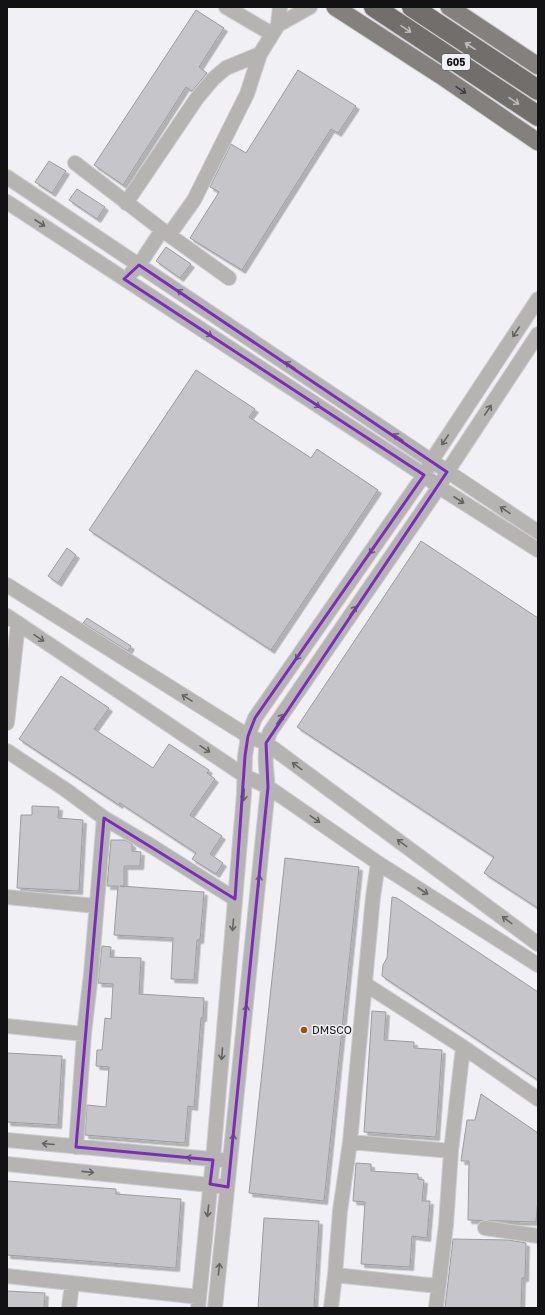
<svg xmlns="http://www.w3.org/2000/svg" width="545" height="1315" font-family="'Golos Text',sans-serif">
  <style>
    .building { fill: #c6c6ca; stroke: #9b9c9f; filter: url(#shadow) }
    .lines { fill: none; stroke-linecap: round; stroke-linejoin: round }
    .minor-casing { stroke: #cdcdd1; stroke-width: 16 }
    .major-casing { stroke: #cdcdd1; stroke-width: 19 }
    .highway-casing { stroke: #cdcdd1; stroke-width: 22 }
    .minor { stroke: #b6b4b3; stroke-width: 14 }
    .major { stroke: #83807e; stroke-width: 17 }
    .highway { stroke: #716e6b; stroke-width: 20 }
    .oneway { stroke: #bebdbe }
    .oneway2 { stroke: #3f3e3e }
    .oneway3 { stroke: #646364 }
    .marked { fill: none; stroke: #7b2cbf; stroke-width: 3; stroke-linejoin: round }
    .poi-dot { fill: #925715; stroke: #f1f1f5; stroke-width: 1.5 }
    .labels { text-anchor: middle; stroke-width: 3; stroke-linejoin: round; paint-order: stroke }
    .shield { fill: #f1f1f5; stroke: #555558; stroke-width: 1 }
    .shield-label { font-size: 10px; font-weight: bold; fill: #121214 }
    .poi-label { font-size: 11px; fill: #121214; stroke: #f1f1f5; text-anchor: start }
  </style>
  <defs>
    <filter id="shadow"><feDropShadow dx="3.5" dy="3.5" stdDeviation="0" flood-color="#0004"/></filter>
  </defs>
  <rect width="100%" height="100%" fill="#f1f1f5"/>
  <path class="building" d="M196 10 224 28 199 67 207 73 192 91 186 87 123 185 94 165Z
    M298 70 356 106 338 133 331 129 242 270 190 238 219 192 210 187 231 144 246 153Z
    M49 161 66 171 52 193 35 182Z
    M77 189 105 207 97 219 69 200Z
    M166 247 191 264 180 278 156 261Z
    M196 370 255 409 249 417 311 458 317 449 378 490 271 650 89 530Z
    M421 541 538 618V908L484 873 494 857 297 727Z
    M67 548 76 555 58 583 48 576Z
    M87 618 131 646 128 651 83 623Z
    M61 676 109 708 94 729 153 768 169 744 209 770 207 773 215 779 190 815 222 836 210 854 223 863 216 874 192 859 196 853 120 803 119 805 19 739Z
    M32 806 59 807 58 818 83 820 79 891 17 888 21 815H32Z
    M111 840H125L132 844V851L141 852 140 866H124V887L120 886 204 892 200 940H197L194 980 171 979 173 938 114 935 118 886H107Z
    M285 858 359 867 324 1201 249 1193Z
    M392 897 397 898 538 992V1080L382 976 383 965 387 958Z
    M102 946 111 947 110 957 141 958 139 994 204 998 203 1018H201L194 1107 188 1106 185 1143 85 1135 87 1105 106 1107 109 1067 96 1066 97 1050H102L105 1018 111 1019 113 984 98 983Z
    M372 1011 386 1012 384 1040 414 1042V1048L442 1050 436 1137 364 1132Z
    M7 1053 62 1056 58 1125 7 1122Z
    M481 1094 538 1133V1198L536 1222 468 1220 469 1161H461L467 1120H475Z
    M356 1163 371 1164V1171L418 1174V1179L424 1180 422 1201H430L427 1238 412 1236 410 1267 361 1264 365 1202 353 1201Z
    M7 1181 116 1189V1194L181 1199 176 1268 7 1255Z
    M264 1218 319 1221 314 1308H258Z
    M453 1239 509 1240 526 1243 525 1278H522L521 1308H445Z
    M7 1291 45 1293 44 1308H7Z"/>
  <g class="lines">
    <defs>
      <path id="minor" d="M226 7 272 34
        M280 7 278 25 310 7
        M75 163 169 235 229 278
        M7 177 538 532
        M7 202 424 475 439 487 538 550
        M126 203 197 98 213 79 226 68 260 54
        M169 235 194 200 247 94 260 54 278 25
        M132 272 139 265 162 230
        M7 585 248 736 266 743 538 944
        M7 616 245 776 268 787 378 863 538 965
        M7 723 18 623
        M7 751 66 790 104 818 153 847 235 899
        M7 897 96 906
        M365 984 463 1047 538 1099
        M7 1026 84 1034
        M7 1140 222 1160
        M350 1142 451 1151
        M76 1147 84 1034 91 974 104 818
        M7 1164 220 1186
        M485 1228 538 1236
        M335 1275 438 1286
        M7 1276 199 1297
        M69 1308 72 1283
        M198 1308 213 1160 244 794 245 756 248 736 255 718 424 475 432 460 538 299
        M215 1308 268 787C266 769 263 750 270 732L439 487 447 472 538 334
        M331 1308 335 1275 340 1211 350 1142 373 897 378 863
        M436 1308 446 1225 451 1151 463 1047"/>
      <path id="major" d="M335 7 440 75 538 142
        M449 7 538 66"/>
      <path id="highway" d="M374 7 538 116
        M412 7 538 90"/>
    </defs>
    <use href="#minor" class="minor-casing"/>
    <use href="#major" class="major-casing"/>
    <use href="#highway" class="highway-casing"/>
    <use href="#minor" class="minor"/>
    <use href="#major" class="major"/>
    <use href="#highway" class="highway"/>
  </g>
  <defs><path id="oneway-shaft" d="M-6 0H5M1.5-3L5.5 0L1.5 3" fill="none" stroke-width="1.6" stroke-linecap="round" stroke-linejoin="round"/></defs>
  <g class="oneway">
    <use href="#oneway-shaft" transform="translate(406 29) rotate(34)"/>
    <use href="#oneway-shaft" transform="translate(470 46) rotate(-147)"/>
    <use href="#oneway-shaft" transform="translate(514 101) rotate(34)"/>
  </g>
  <use class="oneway2" href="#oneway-shaft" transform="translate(461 90) rotate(34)"/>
  <g class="oneway3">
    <use href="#oneway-shaft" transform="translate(40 223) rotate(33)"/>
    <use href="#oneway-shaft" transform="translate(182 293) rotate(-146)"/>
    <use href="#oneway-shaft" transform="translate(516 332) rotate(124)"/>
    <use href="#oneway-shaft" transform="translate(207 333) rotate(33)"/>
    <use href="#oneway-shaft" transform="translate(290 365) rotate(-146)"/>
    <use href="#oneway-shaft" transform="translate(315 404) rotate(33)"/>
    <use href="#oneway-shaft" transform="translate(488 410) rotate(-56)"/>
    <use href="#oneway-shaft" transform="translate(398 437) rotate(-146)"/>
    <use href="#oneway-shaft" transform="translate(445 440) rotate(124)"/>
    <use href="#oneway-shaft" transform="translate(459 500) rotate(33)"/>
    <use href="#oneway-shaft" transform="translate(505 510) rotate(-146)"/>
    <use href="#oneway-shaft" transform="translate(373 549) rotate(125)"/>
    <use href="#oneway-shaft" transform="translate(353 611) rotate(-56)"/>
    <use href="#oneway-shaft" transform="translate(39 638) rotate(34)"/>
    <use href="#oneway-shaft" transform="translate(299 655) rotate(125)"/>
    <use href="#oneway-shaft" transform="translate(187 698) rotate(-148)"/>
    <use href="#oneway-shaft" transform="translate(280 719) rotate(-56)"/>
    <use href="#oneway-shaft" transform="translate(205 749) rotate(34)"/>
    <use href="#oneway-shaft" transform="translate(297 766) rotate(-144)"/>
    <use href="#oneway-shaft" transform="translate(244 795) rotate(93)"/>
    <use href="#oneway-shaft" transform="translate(315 819) rotate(35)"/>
    <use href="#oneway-shaft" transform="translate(402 843) rotate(-144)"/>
    <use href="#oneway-shaft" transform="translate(259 881) rotate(-84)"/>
    <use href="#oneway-shaft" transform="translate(423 891) rotate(33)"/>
    <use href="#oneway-shaft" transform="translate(507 920) rotate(-144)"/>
    <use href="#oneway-shaft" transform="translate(233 925) rotate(95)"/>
    <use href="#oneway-shaft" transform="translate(246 1011) rotate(-84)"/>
    <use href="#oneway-shaft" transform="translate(222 1054) rotate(95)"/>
    <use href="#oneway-shaft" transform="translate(233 1140) rotate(-84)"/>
    <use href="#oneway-shaft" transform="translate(48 1144) rotate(-175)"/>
    <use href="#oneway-shaft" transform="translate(192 1158) rotate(-175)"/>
    <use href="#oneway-shaft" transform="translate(88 1172) rotate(6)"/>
    <use href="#oneway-shaft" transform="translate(208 1211) rotate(96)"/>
    <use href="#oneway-shaft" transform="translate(219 1269) rotate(-84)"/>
  </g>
  <path class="marked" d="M139 265 447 472 266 743 268 787 228 1187 210 1184 213 1160 76 1147 104 818 235 899 245 756 248 736 255 718 424 475 124 279Z"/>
  <circle class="poi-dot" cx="304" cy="1030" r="4"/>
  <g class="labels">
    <rect class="shield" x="442" y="54" width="28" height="16" rx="3"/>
    <g class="shield-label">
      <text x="456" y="66">605</text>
    </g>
    <g class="poi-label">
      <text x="312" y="1034">DMSCO</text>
    </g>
  </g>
  <rect width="545" height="1315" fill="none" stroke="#121214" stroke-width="16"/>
</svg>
